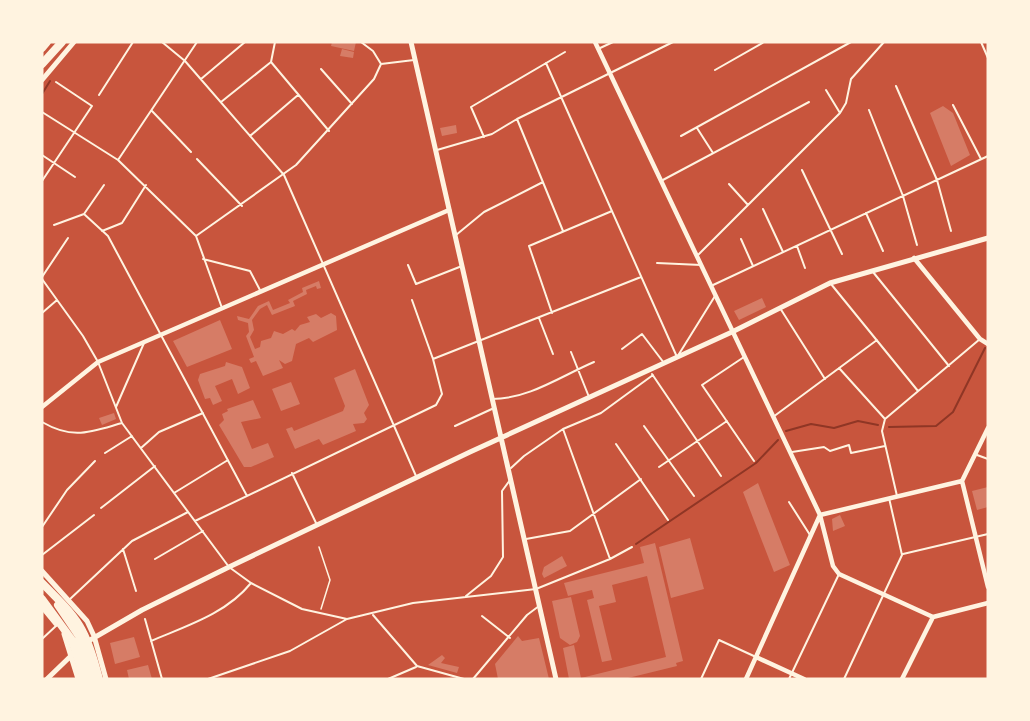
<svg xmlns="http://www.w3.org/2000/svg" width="1030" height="721" font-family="'DM Sans',sans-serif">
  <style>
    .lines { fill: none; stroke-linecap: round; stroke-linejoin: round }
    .stream { stroke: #8f3625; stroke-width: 2 }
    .building { fill: #d67c66 }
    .path { stroke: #fff3e0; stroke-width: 1.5 }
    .service { stroke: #fff3e0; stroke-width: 2 }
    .minor { stroke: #fff3e0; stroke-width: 4.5 }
    .tertiary { stroke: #fff3e0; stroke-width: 5 }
    .trunk { stroke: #fff3e0; stroke-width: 8 }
  </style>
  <rect width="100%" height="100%" fill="#c8553d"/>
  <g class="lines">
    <path class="stream" d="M42 94 50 81
      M889 427 936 426 953 412 985 348
      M786 431 811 424 834 428 858 421 878 425
      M636 544 756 463 778 440"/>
  </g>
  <path class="building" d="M332 42H356L354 51 331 46Z
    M342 49 354 52 353 58 340 56Z
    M943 106 953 113 970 155 951 166 930 113Z
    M456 125 457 133 442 136 440 128Z
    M319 281 321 288 317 289 316 286 306 290 307 294 293 301 295 306 272 315 267 305 260 309 252 320 254 330 250 337 255 349 260 347 261 341 271 338 274 331 283 334 292 329 295 331 300 325 310 322 307 317 316 314 321 318 331 313 336 316 337 330 313 342 309 338 296 344 292 361 285 364 279 360 283 368 263 376 256 361 251 363 249 359 254 357 246 336 249 332 248 323 238 320 237 316 249 319 258 306 269 301 273 310 290 303 288 300 303 292 302 288Z
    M762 298 766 307 739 320 734 311Z
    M220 320 232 349 187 367 173 341Z
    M226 362 242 367 250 388 238 394 232 379 215 386 222 401 213 405 210 398 205 399 198 380 200 374 225 366Z
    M355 369 369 405 364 413 367 419 364 423 353 424 356 431 323 445 319 439 295 449 286 429 292 427 294 431 343 411 345 406 334 378Z
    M291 382 300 404 281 411 272 389Z
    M253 400 261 418 241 422 252 449 268 443 274 457 251 467H244L219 425 224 420 222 414 228 411 227 409Z
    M114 413 116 419 102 425 99 418Z
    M758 483 790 565 774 572 743 492Z
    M988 487V507L977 510 972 491Z
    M840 515 845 526 833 531 832 519Z
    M690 538 704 589 671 598 659 547Z
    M655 543 683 661 676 663 677 666 624 679H569L563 648 574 645 581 678 666 657 647 576 612 585 616 602 599 606 612 660 602 662 587 600 594 598 592 590 568 596 564 583 644 563 640 547Z
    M562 556 567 566 544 578 542 574 544 567Z
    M571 597 580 636 577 642 570 645 560 638 552 601Z
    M518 636 522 641 539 638 549 679H498L495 664Z
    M134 637 140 657 115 664 110 643Z
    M442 655 445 658 441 663 459 667 457 673 428 665Z
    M148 665 152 679H129L127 670Z"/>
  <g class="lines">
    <path class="path" d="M319 547 330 580 321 609"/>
    <path class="service" d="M162 42 185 61 284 175 416 476
      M361 42 373 51 381 64
      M981 42 988 58
      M598 49 613 42
      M271 62 329 131
      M546 63 677 357
      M381 64 414 60
      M321 69 352 104
      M715 70 764 42
      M201 79 245 42
      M896 86 937 180 951 231
      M826 90 840 113
      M99 95 133 42
      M221 102 271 62 275 42
      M953 105 981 159
      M869 110 903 196 917 245
      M152 111 191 152
      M42 112 118 160 196 236 222 308
      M517 119 563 231
      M697 128 713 153
      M250 136 298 95
      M681 136 851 42
      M484 137 471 107 565 52
      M437 150 492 134 517 119 673 42
      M42 155 75 177
      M197 159 242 206
      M118 160 197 42
      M802 170 842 254
      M42 181 92 106 56 82
      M661 181 809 102
      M729 184 748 205
      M763 209 783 252
      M866 213 883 251
      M84 214 108 236 247 496
      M54 225 84 214 104 185
      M102 231 122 223 146 185
      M456 235 484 212 543 182
      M196 236 296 165 374 79 381 64
      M741 239 753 266
      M797 246 805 268
      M697 256 840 113 846 103 851 79 884 42
      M203 259 250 271 261 292
      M657 263 701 265
      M408 265 416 284 462 266
      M873 272 949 366
      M42 277 68 238
      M42 279 83 336 98 362 122 423 229 567 251 583 302 609 347 619 413 603 536 589 610 559 632 547
      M831 284 918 391
      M711 286 988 156
      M780 308 825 379
      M42 313 57 300
      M552 313 529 246 612 211
      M539 318 553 354
      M622 349 642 334 664 363
      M571 352 589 397
      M679 354 715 296
      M744 357 702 385 754 461
      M433 359 641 277
      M839 368 885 419
      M652 374 721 476
      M492 399C529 399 561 376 594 362
      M116 407 144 343
      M773 417 877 340
      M42 422C73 440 90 432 122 423
      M455 426 494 408
      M644 426 694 496
      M563 429 610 559
      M616 444 668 520
      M141 448 159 432 203 413
      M792 452 824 447 830 451 849 445 851 453 885 446
      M105 453 132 436
      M977 455 988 459
      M659 467 727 421
      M511 468 524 456 563 429 601 413 653 375
      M292 473 317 525
      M174 493 228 460
      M897 496 882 431 885 419 980 339
      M789 502 810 535
      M101 508 155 466
      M195 521 436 405 442 394 433 359 412 300
      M42 527 67 490 95 461
      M526 539 570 531 641 479
      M123 549 136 591
      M903 554 988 534
      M42 555 94 515
      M155 559 203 531
      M466 596 491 576 503 557 502 491 510 480
      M69 600 132 541 188 512
      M373 615 417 666 464 679
      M482 616 510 638
      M145 619 162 679
      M42 639 57 625
      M151 641C186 626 226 614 251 583
      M208 679 290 651 347 619
      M388 679 416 667
      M473 679 527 615 539 606
      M701 679 719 640 756 657
      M789 679 839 574
      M844 679 902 555 889 498"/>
    <path class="minor" d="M595 42 820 515 833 566 839 574 933 617
      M914 258 980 339 988 344
      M42 407 98 362 449 210
      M962 481 988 587
      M962 481 988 428
      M820 515 962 481
      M756 657 804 679
      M746 679 820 515
      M902 679 933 617 988 603"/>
    <path class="tertiary" d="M411 42 556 679
      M42 80 74 42
      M42 571 87 621 94 636 106 679
      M42 607 56 624
      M64 634 78 679
      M85 643 142 610 229 567 470 452 732 332 830 283 988 238
      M47 679 76 651"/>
    <path class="trunk" d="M42 48 47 42
      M42 64 62 42
      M42 583C79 620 86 628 99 679
      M42 599 72 640 84 679
      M58 605 79 636 91 679"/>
  </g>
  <rect width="1030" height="721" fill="none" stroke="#fff3e0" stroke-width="87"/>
</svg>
